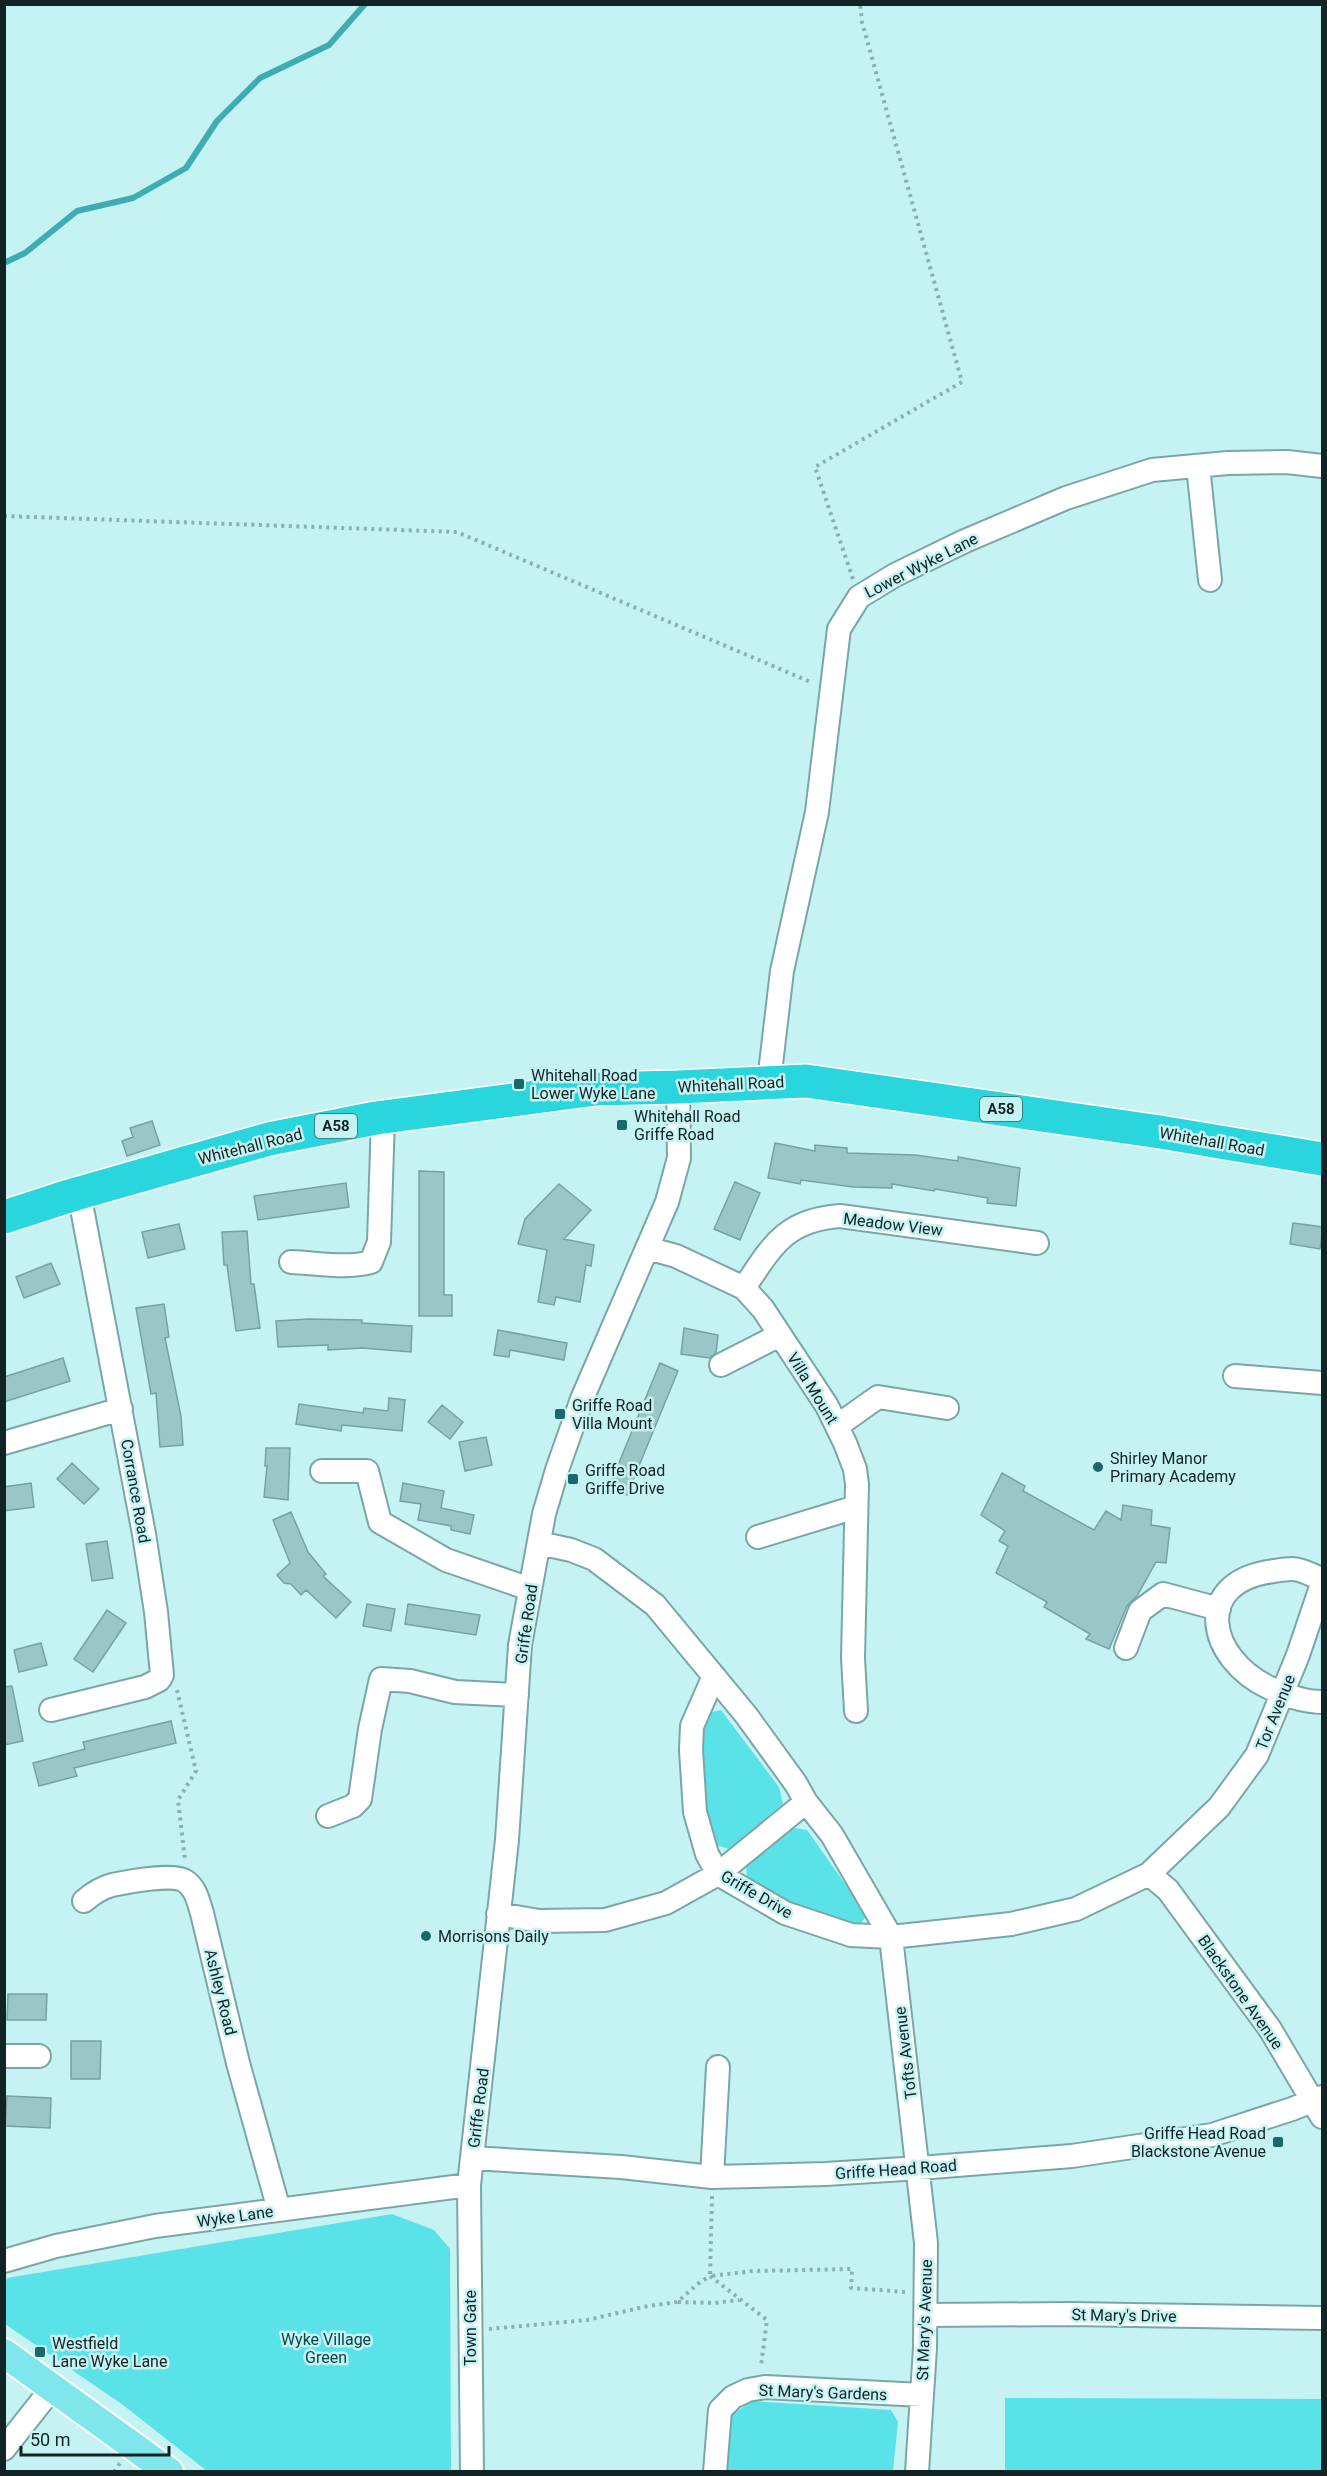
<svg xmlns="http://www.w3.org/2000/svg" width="1327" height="2476" font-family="Roboto,sans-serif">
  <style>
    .green { fill: #59e3e9 }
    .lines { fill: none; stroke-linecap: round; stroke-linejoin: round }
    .stream { stroke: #3eadb2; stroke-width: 6 }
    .building { fill: #9ac6c8; stroke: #77a2a4; stroke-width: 1.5 }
    .minor-casing { stroke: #7ba6a8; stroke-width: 26 }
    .major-casing { stroke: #fff; stroke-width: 32 }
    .highway-casing { stroke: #fff; stroke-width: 36 }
    .path { stroke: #8bb0b1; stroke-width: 4; stroke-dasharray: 3 4.5; stroke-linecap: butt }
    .minor { stroke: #fff; stroke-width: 22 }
    .major { stroke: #7fe6eb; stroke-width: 28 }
    .highway { stroke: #2ad6dd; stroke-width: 33 }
    .poi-dot { fill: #1b686b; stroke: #c5f3f4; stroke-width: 2 }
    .labels { text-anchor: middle; stroke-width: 5; stroke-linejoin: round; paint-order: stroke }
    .shield { fill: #c5f3f4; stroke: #476162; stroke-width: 1.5 }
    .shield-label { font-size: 15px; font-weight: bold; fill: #112324 }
    .street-label { font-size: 16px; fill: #112324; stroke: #c5f3f4 }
    .poi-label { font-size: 16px; fill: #112324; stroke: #c5f3f4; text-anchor: start }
    .park-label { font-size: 16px; fill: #02484b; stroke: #c5f3f4 }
  </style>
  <rect width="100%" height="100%" fill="#c5f3f4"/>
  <path class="green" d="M721 1710 779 1787 783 1804 729 1849 716 1845 701 1793V1745L708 1713Z
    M788 1827 807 1830 867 1915 858 1927 787 1907 747 1880 746 1863Z
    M392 2214 434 2230 450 2249 451 2471H207L123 2405 5 2324V2282L7 2278Z
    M1005 2398 1322 2399V2471H1005Z
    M752 2401 891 2410 898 2422 893 2471 723 2472 728 2418Z"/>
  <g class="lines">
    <path class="stream" d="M4 263 25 253 77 211 133 198 186 168 217 121 260 78 329 45 365 4"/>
  </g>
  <path class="building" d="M152 1121 160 1145 127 1156 122 1141 133 1137 130 1128Z
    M775 1143 815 1151V1145L847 1148V1153L915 1155 958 1161V1157L1020 1168 1016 1206 987 1203 988 1198 935 1189 934 1191 892 1184V1188L853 1187 801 1180 800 1184 768 1178Z
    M419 1171 444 1172V1295H452V1316H419Z
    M735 1182 760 1193 740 1240 714 1229Z
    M346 1183 349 1207 258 1220 254 1196Z
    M559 1184 591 1210 564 1239 594 1245 591 1266 586 1265 580 1302 556 1297 554 1305 538 1302 547 1250 518 1244 525 1219Z
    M1293 1223 1323 1227 1320 1249 1290 1244Z
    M179 1224 185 1249 148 1258 142 1232Z
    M247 1231 251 1284H254L260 1328 236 1331 227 1265H224L222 1232Z
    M51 1263 60 1284 24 1298 16 1277Z
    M164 1304 169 1337 165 1338 181 1416 183 1445 160 1447 156 1393 151 1394 136 1308Z
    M309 1319 362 1320V1323L412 1326 411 1352 362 1348 328 1350V1345L278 1347 276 1321Z
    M684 1328 718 1335 716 1353 709 1358 681 1354Z
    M498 1330 567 1343 564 1360 510 1350 509 1357 494 1355Z
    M63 1358 70 1381 4 1402V1377Z
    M660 1363 678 1371 627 1495 609 1487Z
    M389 1398 405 1400 402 1431 342 1425 341 1431 296 1424 299 1404 363 1413 364 1408 388 1411Z
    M442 1405 463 1422 450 1439 428 1422Z
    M486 1437 492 1465 465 1471 459 1442Z
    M266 1448H290L288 1500 264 1497 267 1466H265Z
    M72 1463 99 1489 84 1504 57 1479Z
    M1002 1473 1025 1486 1023 1491 1094 1530 1106 1511 1121 1520 1123 1505 1152 1510 1151 1525 1170 1528 1166 1563 1156 1562 1137 1596 1127 1606 1109 1649 1086 1639 1090 1634 1044 1607 1047 1602 996 1573 1008 1546 999 1541 1005 1531 981 1515Z
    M31 1483 34 1507 4 1511V1487Z
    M403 1483 444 1491 441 1508 474 1515 470 1534 451 1530V1526L418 1520 421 1504 400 1501Z
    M291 1512 308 1552 326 1574 323 1576 351 1602 336 1618 306 1590 301 1595 291 1584 284 1583 277 1575 290 1563 273 1520Z
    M107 1541 113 1578 92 1581 86 1544Z
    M367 1604 395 1609 391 1631 363 1626Z
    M408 1604 480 1615 476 1635 405 1624Z
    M107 1610 126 1623 93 1672 74 1659Z
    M41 1643 47 1665 19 1672 14 1650Z
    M12 1686 23 1741 4 1745V1687Z
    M171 1721 176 1743 74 1768 77 1776 39 1786 33 1763 85 1749 83 1742Z
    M8 1994H47L46 2020H7Z
    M71 2041H101L100 2079H71Z
    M7 2096 51 2098 50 2128 5 2126Z"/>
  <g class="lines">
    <defs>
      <path id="minor" d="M1198 466 1210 580
        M769 1081 782 971 817 812 839 629 859 597 895 575 965 541 1066 498 1152 470 1228 463 1287 462 1322 466
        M647 1248 676 1256 744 1288 763 1309 827 1406 845 1443 855 1469 857 1484 853 1658 856 1711
        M291 1262C318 1263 345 1269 371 1262L379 1242 383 1118
        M744 1288C772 1246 785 1220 840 1216L1037 1243
        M721 1365 780 1335
        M1235 1376 1322 1383
        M837 1426 878 1397 947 1408
        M4 1443 121 1409
        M322 1471H367L380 1522 446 1560 530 1589
        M758 1537 856 1507
        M539 1543 571 1550 594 1559 655 1605 746 1715 796 1784 806 1802 832 1835 891 1937 1011 1924 1076 1909 1149 1874 1219 1807 1257 1755 1298 1655 1322 1584
        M1322 1579C1313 1576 1302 1569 1292 1569 1286 1569 1280 1570 1274 1571 1191 1581 1207 1659 1270 1688 1287 1696 1304 1702 1322 1702
        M1126 1648 1140 1611 1163 1594 1219 1609
        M714 1676 692 1726 691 1750 695 1812 707 1854 718 1874 785 1913 851 1935 891 1937 926 2243 925 2348 917 2472
        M51 1710 145 1687 159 1680 162 1675 156 1612 144 1534 79 1193
        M328 1816 353 1806 360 1799 370 1729 381 1679 410 1681 455 1692 517 1695
        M1149 1874 1168 1890 1270 2029 1322 2117
        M84 1901C92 1894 101 1888 112 1885 127 1882 173 1873 185 1881 196 1888 198 1901 202 1913L238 2063 279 2210
        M498 1914 539 1921 605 1920 666 1903 718 1874 806 1802
        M4 2056H39
        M472 2158 621 2167 712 2177 826 2174 919 2168 1072 2156 1212 2135 1292 2109 1322 2097
        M712 2177 718 2067
        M4 2261 56 2246 155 2226 469 2185
        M926 2315 1071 2314 1322 2318
        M4 2449 53 2387
        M472 2472 469 2185 507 1840 520 1645 544 1514 557 1470 582 1399 667 1202 679 1158 678 1087
        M715 2472 720 2410 733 2397 748 2390 765 2387 922 2395"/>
      <path id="major" d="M4 2353 169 2472"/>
      <path id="highway" d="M4 1217 69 1196 269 1139 376 1118 596 1089 678 1087 806 1081 1160 1132 1322 1159"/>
    </defs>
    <use href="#minor" class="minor-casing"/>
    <use href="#major" class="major-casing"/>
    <use href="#highway" class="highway-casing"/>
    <path class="path" d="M4 516 457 532 813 683
      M853 579 815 467 962 382 862 22 860 4
      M177 1690 196 1771 178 1800 185 1860
      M712 2196 710 2276 753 2271 852 2269 851 2288 906 2292
      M678 2302 715 2303 739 2300
      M489 2329 587 2320 648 2306 677 2302 699 2283 710 2276 767 2320 761 2366
      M114 2472 120 2463"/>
    <use href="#minor" class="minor"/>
    <use href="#major" class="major"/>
    <use href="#highway" class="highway"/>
  </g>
  <g class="poi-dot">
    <rect x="513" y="1078" width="12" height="12" rx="3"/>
    <rect x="616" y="1119" width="12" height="12" rx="3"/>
    <rect x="554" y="1408" width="12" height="12" rx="3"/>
    <circle cx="1098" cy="1467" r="6"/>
    <rect x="567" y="1473" width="12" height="12" rx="3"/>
    <circle cx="426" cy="1936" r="6"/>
    <rect x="1272" y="2136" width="12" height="12" rx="3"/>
    <rect x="34" y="2346" width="12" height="12" rx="3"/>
  </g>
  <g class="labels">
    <g class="shield">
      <rect x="980" y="1097" width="42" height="24" rx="4.5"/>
      <rect x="315" y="1114" width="42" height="24" rx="4.5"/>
    </g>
    <g class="shield-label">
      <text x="1001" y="1114">A58</text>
      <text x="336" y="1131">A58</text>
    </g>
    <g class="street-label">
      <text transform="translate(921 565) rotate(-27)" y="6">Lower Wyke Lane</text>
      <text transform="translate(731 1084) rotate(-3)" y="6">Whitehall Road</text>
      <text transform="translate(1212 1141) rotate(10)" y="6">Whitehall Road</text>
      <text transform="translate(250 1146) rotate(-14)" y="6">Whitehall Road</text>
      <text transform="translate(893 1224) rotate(7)" y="6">Meadow View</text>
      <text transform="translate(813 1388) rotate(58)" y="6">Villa Mount</text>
      <text transform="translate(136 1491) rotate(80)" y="6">Corrance Road</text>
      <text transform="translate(526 1624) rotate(-82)" y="6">Griffe Road</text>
      <text transform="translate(1275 1712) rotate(-68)" y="6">Tor Avenue</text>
      <text transform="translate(757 1894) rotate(30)" y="6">Griffe Drive</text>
      <text transform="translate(221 1992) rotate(76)" y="6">Ashley Road</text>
      <text transform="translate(1241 1992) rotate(55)" y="6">Blackstone Avenue</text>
      <text transform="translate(905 2053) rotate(-97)" y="6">Tofts Avenue</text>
      <text transform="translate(478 2108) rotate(-83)" y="6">Griffe Road</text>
      <text transform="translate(896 2169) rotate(-4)" y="6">Griffe Head Road</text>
      <text transform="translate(235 2216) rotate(-8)" y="6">Wyke Lane</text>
      <text transform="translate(1124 2315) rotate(1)" y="6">St Mary's Drive</text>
      <text transform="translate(924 2320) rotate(-88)" y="6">St Mary's Avenue</text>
      <text transform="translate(470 2328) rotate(-90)" y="6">Town Gate</text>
      <text transform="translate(823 2392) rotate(2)" y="6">St Mary's Gardens</text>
    </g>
    <g class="poi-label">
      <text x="531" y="1081">Whitehall Road<tspan x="531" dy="18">Lower Wyke Lane</tspan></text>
      <text x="634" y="1122">Whitehall Road<tspan x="634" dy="18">Griffe Road</tspan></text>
      <text x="572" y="1411">Griffe Road<tspan x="572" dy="18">Villa Mount</tspan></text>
      <text x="1110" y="1464">Shirley Manor<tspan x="1110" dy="18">Primary Academy</tspan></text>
      <text x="585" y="1476">Griffe Road<tspan x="585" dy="18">Griffe Drive</tspan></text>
      <text x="438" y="1942">Morrisons Daily</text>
      <text x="1266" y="2139" text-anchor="end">Griffe Head Road<tspan x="1266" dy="18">Blackstone Avenue</tspan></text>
      <text x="52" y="2349">Westfield<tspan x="52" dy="18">Lane Wyke Lane</tspan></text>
    </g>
    <g class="park-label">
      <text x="326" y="2345">Wyke Village<tspan x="326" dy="18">Green</tspan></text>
    </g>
  </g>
  <rect width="1327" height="2476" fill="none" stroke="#112324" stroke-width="12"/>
  <path d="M21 2446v9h148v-9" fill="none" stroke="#112324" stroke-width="3"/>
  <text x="30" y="2446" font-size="18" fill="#112324" stroke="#c5f3f4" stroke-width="4.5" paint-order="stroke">50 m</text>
</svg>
